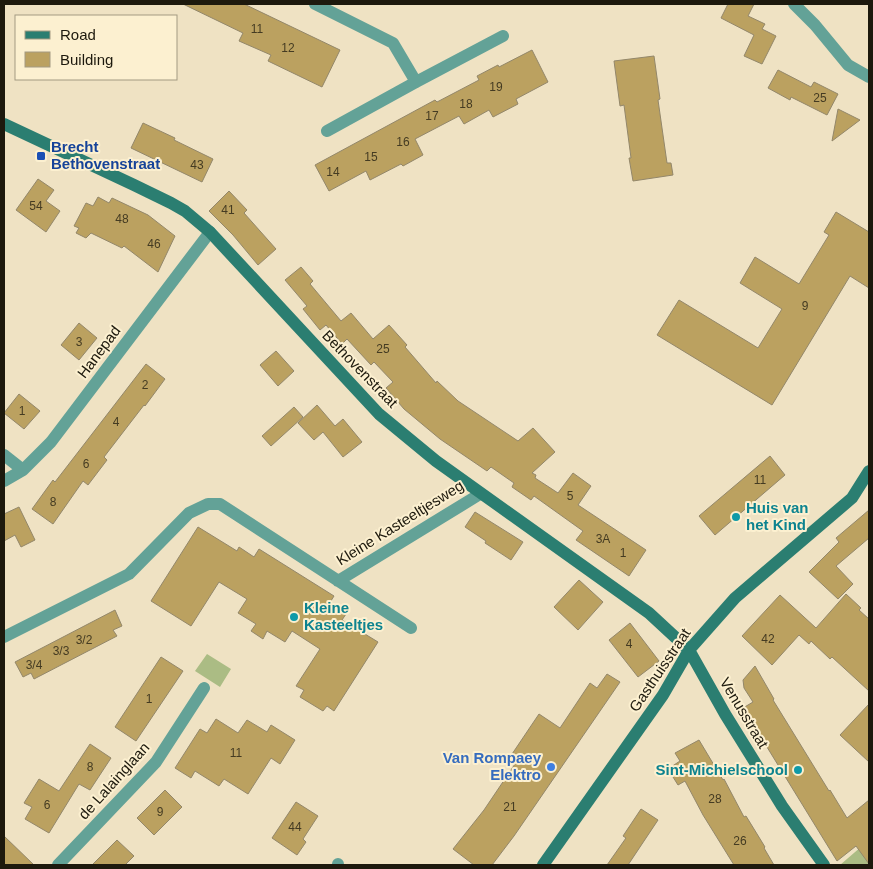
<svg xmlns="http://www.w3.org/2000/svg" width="873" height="869" font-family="Arial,sans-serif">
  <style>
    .green { fill: #abbc84 }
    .building { fill: #bba160; stroke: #93876a }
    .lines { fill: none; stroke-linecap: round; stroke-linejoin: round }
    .street { stroke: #63a297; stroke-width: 12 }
    .secondary { stroke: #2b7e71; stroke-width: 12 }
    .transit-dot { fill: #1a4fb4; stroke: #fcf0d0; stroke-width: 2 }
    .culture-dot { fill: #0f9aa8; stroke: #fcf0d0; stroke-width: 2 }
    .shop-dot { fill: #3f7fe0; stroke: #fcf0d0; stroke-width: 2 }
    .labels { text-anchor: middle; stroke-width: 4; stroke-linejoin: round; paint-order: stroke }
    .number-label { font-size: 12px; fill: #443b22 }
    .transit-label { font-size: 15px; font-weight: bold; fill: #164399; stroke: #fcf0d0; text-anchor: start }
    .street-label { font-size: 15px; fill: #1d190d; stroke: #fcf0d0 }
    .culture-label { font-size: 15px; font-weight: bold; fill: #0d838f; stroke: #fcf0d0; text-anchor: start }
    .shop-label { font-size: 15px; font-weight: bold; fill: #366cbe; stroke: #fcf0d0; text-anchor: end }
  </style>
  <rect width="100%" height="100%" fill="#efe2c3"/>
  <path class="green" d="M207 654 231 669 220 687 195 671Z
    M869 840V865H840Z"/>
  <path class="building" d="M183 4H244L340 50 322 87 268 61 271 55 239 41 243 33Z
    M728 4H754L748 16 765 24 762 29 776 36 762 64 744 56 754 35 721 18Z
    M532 50 548 82 516 99 518 104 493 117 489 110 464 124 459 116 415 139 423 155 403 166 401 164 370 180 366 171 329 191 315 165 435 100 437 102 479 80 477 76 498 65 499 67Z
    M654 56 660 99 658 100 667 163H671L673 175 633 181 629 158H631L624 105 620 106 614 61Z
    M778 70 811 87 814 82 838 94 827 115 791 97 790 100 768 88Z
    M838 109 860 120 832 141Z
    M143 123 175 138 174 140 213 159 202 182 131 148Z
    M38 179 54 190 46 201 60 211 46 232 16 210Z
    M229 191 247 210 244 213 276 249 258 265 233 235 209 211Z
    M98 197 109 203 112 198 148 215 175 236 158 272 124 246 122 248 91 233 86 238 76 233 79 228 74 226 86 203 93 206Z
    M836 212 869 232V288L850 276 772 405 657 335 679 300 758 348 782 309 740 283 755 257 799 284 829 235 824 232Z
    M301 267 313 281 310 284 341 321 351 313 373 339 389 325 407 345 405 347 436 383 437 381 458 401 518 441 533 428 555 452 532 473 536 475 535 478 558 493 573 473 591 486 578 505 646 550 629 576 576 540 583 531 534 496 531 500 512 487 514 483 491 467 487 471 440 439 404 409 386 388 393 382 374 362 371 365 347 339 342 344 326 325 320 330 303 309 307 306 285 280Z
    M79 323 97 338 79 360 61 345Z
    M276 351 294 371 278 386 260 365Z
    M146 364 165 379 145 406 144 405 104 457 107 460 88 485 83 481 53 524 32 509 53 480 55 482Z
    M19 394 40 411 24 429 4 413Z
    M317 405 335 426 343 419 362 442 343 457 323 432 314 440 298 423Z
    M294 407 303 417 271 446 262 436Z
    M770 456 785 475 715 535 699 516Z
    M19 507 35 540 21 547 15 535 4 541V514Z
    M869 510V538L836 566 853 584 838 599 809 572 839 542 836 538Z
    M475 512 523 542 511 560 485 543 486 541 465 527Z
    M198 527 237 551 239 547 254 557 259 549 334 596 329 604 346 614 342 620 378 642 334 711 327 706 323 711 300 697 304 690 296 686 320 649 292 631 285 642 267 631 263 639 251 631 256 624 238 613 247 599 219 582 191 626 151 601Z
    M579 580 603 602 578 630 554 607Z
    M846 594 861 608 859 610 869 619V691L832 657 830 659 811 641 809 644 799 635 772 665 742 636 780 595 816 628Z
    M115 610 122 626 113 630 117 636 34 679 31 673 23 677 15 662Z
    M630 623 659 661 638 677 609 640Z
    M161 657 183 671 136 741 115 727Z
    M755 666 774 699 773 700 829 791 830 790 847 818 869 800V864L856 846 837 861 743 708 753 702 744 688 743 680Z
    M607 674 620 682 514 836 492 865H474L453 849 484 810 515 764 508 760 539 714 560 728 590 683 597 688Z
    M869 704V762L840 735Z
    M216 719 238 733 247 720 267 732 271 725 295 740 280 764 271 758 248 794 224 779 219 786 195 771 191 778 175 768 200 729 207 733Z
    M699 740 723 780 724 779 744 817 746 816 765 847 764 848 774 865H734L703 815 685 781 678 785 668 769 680 761 675 753Z
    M90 744 111 758 90 790 79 784 49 833 25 819 32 807 24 803 39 779 59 791Z
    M165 790 182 807 154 835 137 818Z
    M296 802 318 816 303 839 306 842 297 855 272 838Z
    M641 809 658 820 628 865H607L626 838 623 836Z
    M4 836 34 865H4Z
    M117 840 134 856 125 865H92Z"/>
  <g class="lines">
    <path class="street" d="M315 4 393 43 416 82
      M794 4 815 25 848 65 869 77
      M327 131 416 82 503 36
      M4 455 23 470
      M4 481 23 470 51 442 210 232
      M338 581 480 494
      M4 637 129 574 189 513 208 504H220L411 628
      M58 865 156 762 204 688
      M338 865V864"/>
    <path class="secondary" d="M4 124 134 185 171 203 185 211 210 232 379 414 436 461 649 613 689 650 725 714 782 806 824 865
      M543 865 663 695 689 650 735 598 852 498 869 471"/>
  </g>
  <rect class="transit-dot" x="36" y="151" width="10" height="10" rx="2.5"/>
  <g class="culture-dot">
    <circle cx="736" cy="517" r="5"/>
    <circle cx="294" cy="617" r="5"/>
    <circle cx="798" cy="770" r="5"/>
  </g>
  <circle class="shop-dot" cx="551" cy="767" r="5"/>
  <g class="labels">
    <g class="number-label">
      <text x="257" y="33">11</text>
      <text x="288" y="52">12</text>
      <text x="496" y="91">19</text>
      <text x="820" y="102">25</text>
      <text x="466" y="108">18</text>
      <text x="432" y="120">17</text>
      <text x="403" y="146">16</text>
      <text x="371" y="161">15</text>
      <text x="197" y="169">43</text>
      <text x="333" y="176">14</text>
      <text x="36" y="210">54</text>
      <text x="228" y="214">41</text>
      <text x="122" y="223">48</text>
      <text x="154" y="248">46</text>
      <text x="805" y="310">9</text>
      <text x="79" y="346">3</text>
      <text x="383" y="353">25</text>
      <text x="145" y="389">2</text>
      <text x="22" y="415">1</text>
      <text x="116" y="426">4</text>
      <text x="86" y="468">6</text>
      <text x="760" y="484">11</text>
      <text x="570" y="500">5</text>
      <text x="53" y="506">8</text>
      <text x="603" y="543">3A</text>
      <text x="623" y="557">1</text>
      <text x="768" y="643">42</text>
      <text x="84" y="644">3/2</text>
      <text x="629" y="648">4</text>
      <text x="61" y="655">3/3</text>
      <text x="34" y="669">3/4</text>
      <text x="149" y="703">1</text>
      <text x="236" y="757">11</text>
      <text x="90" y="771">8</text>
      <text x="715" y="803">28</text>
      <text x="47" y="809">6</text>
      <text x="510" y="811">21</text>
      <text x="160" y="816">9</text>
      <text x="295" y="831">44</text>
      <text x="740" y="845">26</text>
    </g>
    <g class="transit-label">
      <text x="51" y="152">Brecht<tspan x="51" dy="17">Bethovenstraat</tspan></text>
    </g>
    <g class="street-label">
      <text transform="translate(99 352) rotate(-53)" y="5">Hanepad</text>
      <text transform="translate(360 369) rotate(46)" y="5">Bethovenstraat</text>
      <text transform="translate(400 523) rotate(-32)" y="5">Kleine Kasteeltjesweg</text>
      <text transform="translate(660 670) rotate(-56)" y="5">Gasthuisstraat</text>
      <text transform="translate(744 713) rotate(59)" y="5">Venusstraat</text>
      <text transform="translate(114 781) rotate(-48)" y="5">de Lalainglaan</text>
    </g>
    <g class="culture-label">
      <text x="746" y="513">Huis van<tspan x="746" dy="17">het Kind</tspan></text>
      <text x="304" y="613">Kleine<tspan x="304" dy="17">Kasteeltjes</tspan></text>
      <text x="788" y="775" text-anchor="end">Sint-Michielschool</text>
    </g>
    <g class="shop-label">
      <text x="541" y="763">Van Rompaey<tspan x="541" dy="17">Elektro</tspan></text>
    </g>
  </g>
  <rect width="873" height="869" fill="none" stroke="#1d190d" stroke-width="10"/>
  <rect x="15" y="15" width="162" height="65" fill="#fcf0d0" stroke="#a39a82"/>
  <rect x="25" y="31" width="25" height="8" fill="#2b7e71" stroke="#a39a82"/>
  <text x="60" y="40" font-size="15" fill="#1d190d">Road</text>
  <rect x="25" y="52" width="25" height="15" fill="#bba160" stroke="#a39a82"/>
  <text x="60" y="65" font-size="15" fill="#1d190d">Building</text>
</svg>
